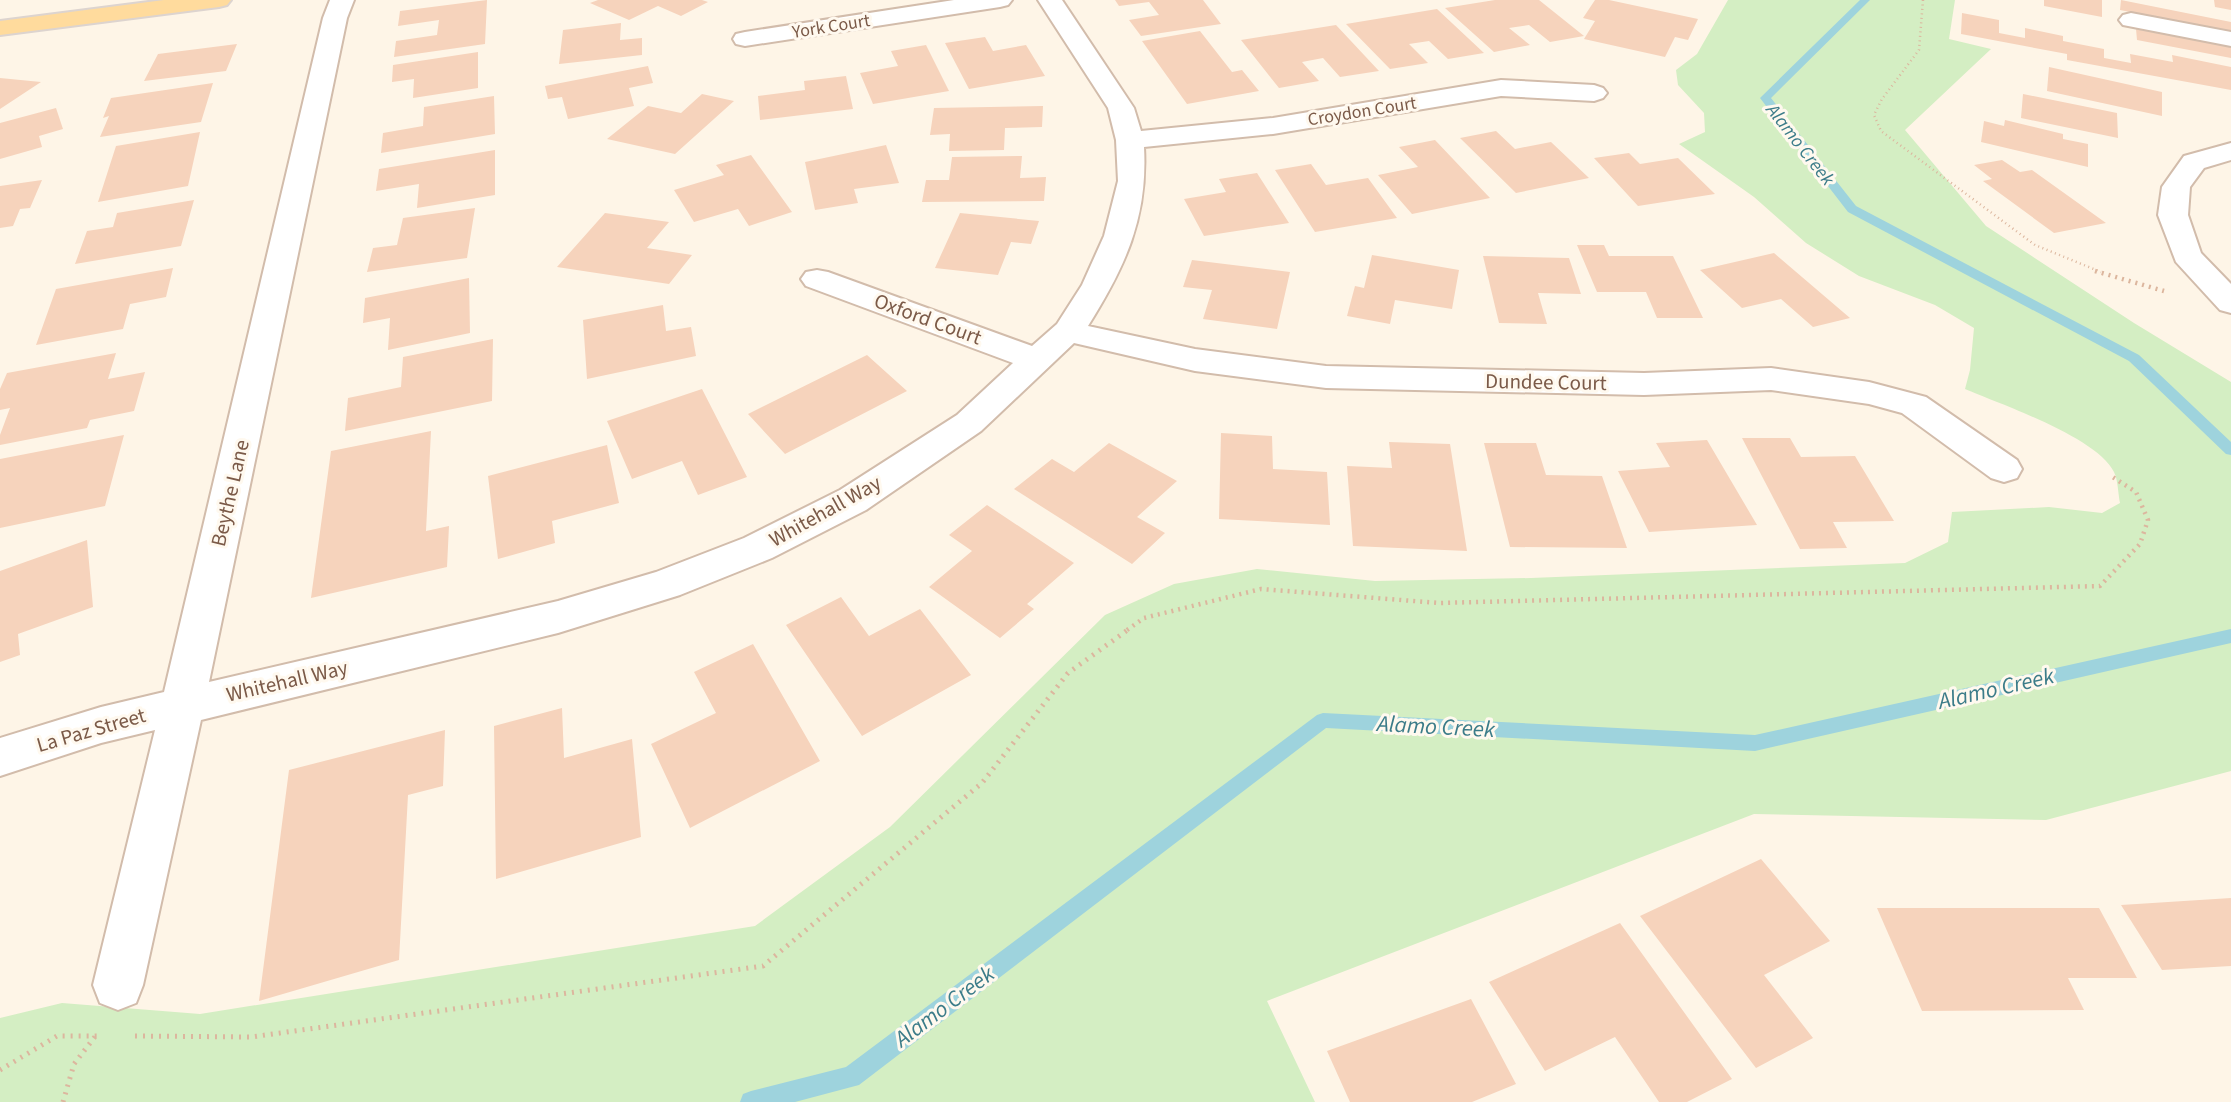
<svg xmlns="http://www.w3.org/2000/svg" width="2231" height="1102" font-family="'Source Sans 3',sans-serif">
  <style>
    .green { fill: #d4eec3 }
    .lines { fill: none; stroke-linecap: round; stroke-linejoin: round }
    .stream { fill: #9ed3dd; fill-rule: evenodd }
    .building { fill: #f6d3bc }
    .minor-casing { stroke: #d2bcab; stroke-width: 4 }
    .major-casing { stroke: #ddd4cf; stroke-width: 4 }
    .path-far2 { stroke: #dcb69e; stroke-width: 2.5; stroke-dasharray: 1 3.5; stroke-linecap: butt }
    .path-far1 { stroke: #dcb69e; stroke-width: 4.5; stroke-dasharray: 2 5; stroke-linecap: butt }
    .path { stroke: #dcb69e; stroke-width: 5; stroke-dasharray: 2 6; stroke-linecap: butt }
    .minor { fill: #fff; fill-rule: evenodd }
    .major { fill: #ffdb9d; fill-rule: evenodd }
    .labels { text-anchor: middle; stroke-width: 6; stroke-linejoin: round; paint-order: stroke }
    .far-street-label { font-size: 18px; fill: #7b5a48; stroke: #fff9ef }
    .far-water-label { font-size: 19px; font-style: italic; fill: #3c7c89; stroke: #fff9ef }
    .street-label { font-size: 21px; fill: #7b5a48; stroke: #fff9ef }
    .water-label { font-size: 23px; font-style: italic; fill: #3c7c89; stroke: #fff9ef }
  </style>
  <rect width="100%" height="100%" fill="#fef5e7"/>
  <path class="green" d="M1728 0H1955L1949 39 1991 49 1905 130 1986 226 2134 323 2231 382V771L2046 820 1754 814 1267 1001 1315 1102H0V1018L62 1003 200 1014 755 926 890 827 1105 615 1174 584 1257 569 1375 581 1531 578 1905 563 1948 542 1952 512 2049 507 2102 513 2120 503C2118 493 2118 480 2114 472 2097 437 2000 404 1965 389L1970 370 1974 328 1935 305 1859 276 1806 243 1754 197 1679 144 1705 132 1704 113 1678 85 1676 70 1697 54Z"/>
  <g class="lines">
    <path class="stream" d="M1860 0H1870L1771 98 1856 206 2139 355 2231 442V455L2226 454 2129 361 1848 212 1760 98Z
      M2231 629V643L1755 751 1326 728 859 1085 795 1102H740L743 1094 751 1091 846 1067 1317 715 1323 713 1755 735Z"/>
  </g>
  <path class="building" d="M487 0 485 44 394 57 396 41 437 35 439 20 398 26 400 11Z
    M598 0H702L708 2 681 16 658 6 629 20 590 3Z
    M1115 0H1203L1221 24 1141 36 1129 20 1159 15 1149 2 1119 6Z
    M1495 0H1539L1584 36 1550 42 1529 25 1509 28 1530 45 1494 52 1445 8Z
    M1595 0H1609L1698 19 1688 40 1675 37 1665 57 1584 39 1595 21 1583 18Z
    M2044 0H2102V17L2044 6Z
    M2121 0 2231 22V32L2120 10Z
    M2214 0H2231V10L2215 7Z
    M1437 9 1484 53 1448 59 1429 41 1409 44 1428 63 1390 69 1346 24Z
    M1962 13 1999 20V33L2025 38V28L2063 36V41L2104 49V58L2131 63 2130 54 2173 62 2172 55 2231 67V90L2067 60V54L1961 34Z
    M621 23 620 40 642 38V55L559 64 563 30Z
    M1336 25 1379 71 1340 77 1323 58 1302 62 1319 81 1279 88 1241 40Z
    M2136 29 2231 47V58L2137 40Z
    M1200 31 1232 72 1242 70 1259 91 1187 104 1142 41Z
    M985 37 993 51 1026 45 1045 76 969 89 945 43Z
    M237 44 226 71 144 81 158 54Z
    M926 45 949 91 873 104 860 73 898 66 891 51Z
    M478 52V88L413 98 414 79 392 82 393 65Z
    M648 66 653 83 629 88 634 106 568 119 562 97 548 99 545 86Z
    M2049 67 2162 92V116L2047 91Z
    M846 76 853 109 760 120 758 96 805 90 804 81Z
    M0 78 41 82 0 109Z
    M213 83 201 122 100 137 109 116 103 118 111 98Z
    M702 94 734 101 675 154 607 139 648 106 681 113Z
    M2023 94 2117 113 2118 138 2021 118Z
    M494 96 495 134 381 153 383 133 423 126 424 107Z
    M1043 106 1042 127 1005 128 1004 150 949 151 950 134 930 135 934 108Z
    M56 108 63 129 39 136 42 147 0 159V123Z
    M2005 120 2063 134V139L2088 144V167L1981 142 1984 121 2004 126Z
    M1496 131 1515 149 1551 142 1589 178 1516 193 1460 138Z
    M200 132 188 186 98 202 116 146Z
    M1435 140 1490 198 1412 214 1378 175 1418 167 1399 147Z
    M886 145 899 183 854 189 858 203 815 210 805 162Z
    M495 150V195L417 208 419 184 376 191 379 169Z
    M1629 153 1640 164 1678 158 1715 194 1638 206 1594 158Z
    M751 155 792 212 749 226 738 209 694 222 674 190 724 175 716 165Z
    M1022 156 1020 178 1046 177 1044 201 922 202 926 180H949L952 157Z
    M2002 160 2020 172 2032 170 2106 223 2054 233 1983 181 1992 179 1974 165Z
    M1311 164 1326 185 1368 178 1397 218 1315 232 1275 170Z
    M1257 173 1289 223 1204 236 1184 199 1226 192 1219 179Z
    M42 180 30 208 20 209 13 226 0 228V186Z
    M194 200 181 246 75 264 87 231 113 227 117 213Z
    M475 208 467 258 367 272 373 248 397 245 403 218Z
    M605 213 669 222 647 248 692 255 669 284 557 267Z
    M960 213 1039 221 1031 244 1011 242 998 275 935 268Z
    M1577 245H1604L1609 256H1673L1703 318H1657L1646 292H1597Z
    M1774 253 1850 318 1813 327 1781 299 1742 308 1700 270Z
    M1372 255 1459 270 1452 309 1395 300 1390 324 1347 316 1355 286 1364 288Z
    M1483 256 1569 258 1581 294 1538 293 1547 324 1499 323Z
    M1192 260 1290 272 1277 329 1203 319 1212 290 1183 287Z
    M173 268 166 297 130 304 123 329 36 345 56 289Z
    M469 278 470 333 388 350 390 318 363 323 365 298Z
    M663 305 666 331 691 327 696 356 587 379 583 320Z
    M493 339 492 401 345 431 348 398 401 387 403 357Z
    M116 353 108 379 145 372 134 411 90 420 87 428 0 445V435L10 408 0 410V389L7 373Z
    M867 355 907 391 785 454 748 414Z
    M702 389 747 477 698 495 682 461 632 479 607 421Z
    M431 431 426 531 449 526 447 567 311 598 331 451Z
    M1221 433 1272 436 1273 469 1327 472 1330 525 1219 519Z
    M124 435 105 506 0 528V459Z
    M1742 438H1790L1801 457 1855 456 1894 521 1833 522 1847 548 1800 549Z
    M1707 440 1757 525 1649 532 1618 471 1670 467 1656 443Z
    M1389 442 1450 444 1467 551 1353 546 1347 466 1392 468Z
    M1109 443 1177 481 1137 517 1165 533 1132 564 1014 489 1052 459 1074 472Z
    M1484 443H1536L1546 475 1602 476 1627 548 1510 547Z
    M607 445 619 503 552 521 555 543 498 559 488 476Z
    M987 505 1074 563 1027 604 1034 609 1000 638 929 587 972 551 949 535Z
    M87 540 93 607 18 634 20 655 0 662V571Z
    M841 597 869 636 920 609 971 675 862 736 786 625Z
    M753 644 820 761 690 828 651 744 716 713 694 672Z
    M562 708 564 758 632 739 641 837 496 879 494 726Z
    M445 730 443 786 408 795 399 960 259 1001 289 770Z
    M1761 859 1830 941 1764 975 1813 1038 1756 1068 1640 916Z
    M2231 898V966L2162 970 2121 905Z
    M1877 908H2099L2137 978H2068L2084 1010 1922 1011Z
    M1620 923 1732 1079 1687 1102H1659L1615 1037 1545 1071 1489 982Z
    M1471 999 1516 1084 1472 1102H1350L1327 1051Z"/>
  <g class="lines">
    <defs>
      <path id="minor" d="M330 0H354L347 18 209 682 558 601 656 572 744 538 840 490 957 415 1013 363 806 286 801 279 806 272 817 270 828 272 1032 346 1057 324 1082 285 1104 236 1118 181 1116 140 1108 108 1038 0H1062L1134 108 1141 131 1273 118 1501 80 1594 85 1603 88 1607 93 1603 98 1594 101 1501 96 1273 134 1144 147C1148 218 1125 267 1088 326L1195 349 1326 366 1644 373 1771 368 1869 382 1926 397 2017 460 2022 469 2017 478 2004 482 1991 478 1902 413 1869 404 1771 390 1644 395 1326 388 1195 371 1074 343 981 431 866 510 772 558 680 595 558 633 201 720 143 985 136 1003 118 1010 100 1003 93 985 155 730 101 743 0 776V738L101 707 164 692 323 18Z
        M954 0H1012L1008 5 1000 7 745 46 736 44 733 39 736 34 745 32Z
        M2131 13 2231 32V46L2123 25 2119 20 2123 15Z
        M2231 143V160L2204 168 2190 187 2188 215 2201 253 2231 284V313L2220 310 2176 262 2158 215 2162 187 2184 156Z"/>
      <path id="major" d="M164 0H231L227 5 219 7 0 35V21Z"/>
    </defs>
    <use href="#minor" class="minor-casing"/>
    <use href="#major" class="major-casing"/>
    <path class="path-far2" d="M1923 0 1919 50 1882 99 1874 115 1881 131 2035 245 2101 272"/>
    <path class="path-far1" d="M2095 271 2164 291
      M1127 630 1144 618 1261 589 1439 603 2100 586 2140 544 2148 520 2136 492 2111 476"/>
    <path class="path" d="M135 1036 251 1037 763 966 982 783 1068 673 1129 629
      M0 1070 57 1036H101
      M63 1102 74 1064 97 1034"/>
    <use href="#minor" class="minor"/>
    <use href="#major" class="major"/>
  </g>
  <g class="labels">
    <g class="far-street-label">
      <text transform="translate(831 26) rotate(-9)" y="6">York Court</text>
      <text transform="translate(1362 111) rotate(-9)" y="6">Croydon Court</text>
    </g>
    <g class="far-water-label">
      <text transform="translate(1801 144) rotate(52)" y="7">Alamo Creek</text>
    </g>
    <g class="street-label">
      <text transform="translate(928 319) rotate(20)" y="7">Oxford Court</text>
      <text transform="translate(1546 382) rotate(1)" y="7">Dundee Court</text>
      <text transform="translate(230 493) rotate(-77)" y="7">Beythe Lane</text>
      <text transform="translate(825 511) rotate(-29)" y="7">Whitehall Way</text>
      <text transform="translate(287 681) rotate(-13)" y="7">Whitehall Way</text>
      <text transform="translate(91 730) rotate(-16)" y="7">La Paz Street</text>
    </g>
    <g class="water-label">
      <text transform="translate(1996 688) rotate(-13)" y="8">Alamo Creek</text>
      <text transform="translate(1436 726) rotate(3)" y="8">Alamo Creek</text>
      <text transform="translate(944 1006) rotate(-37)" y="8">Alamo Creek</text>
    </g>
  </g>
</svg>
